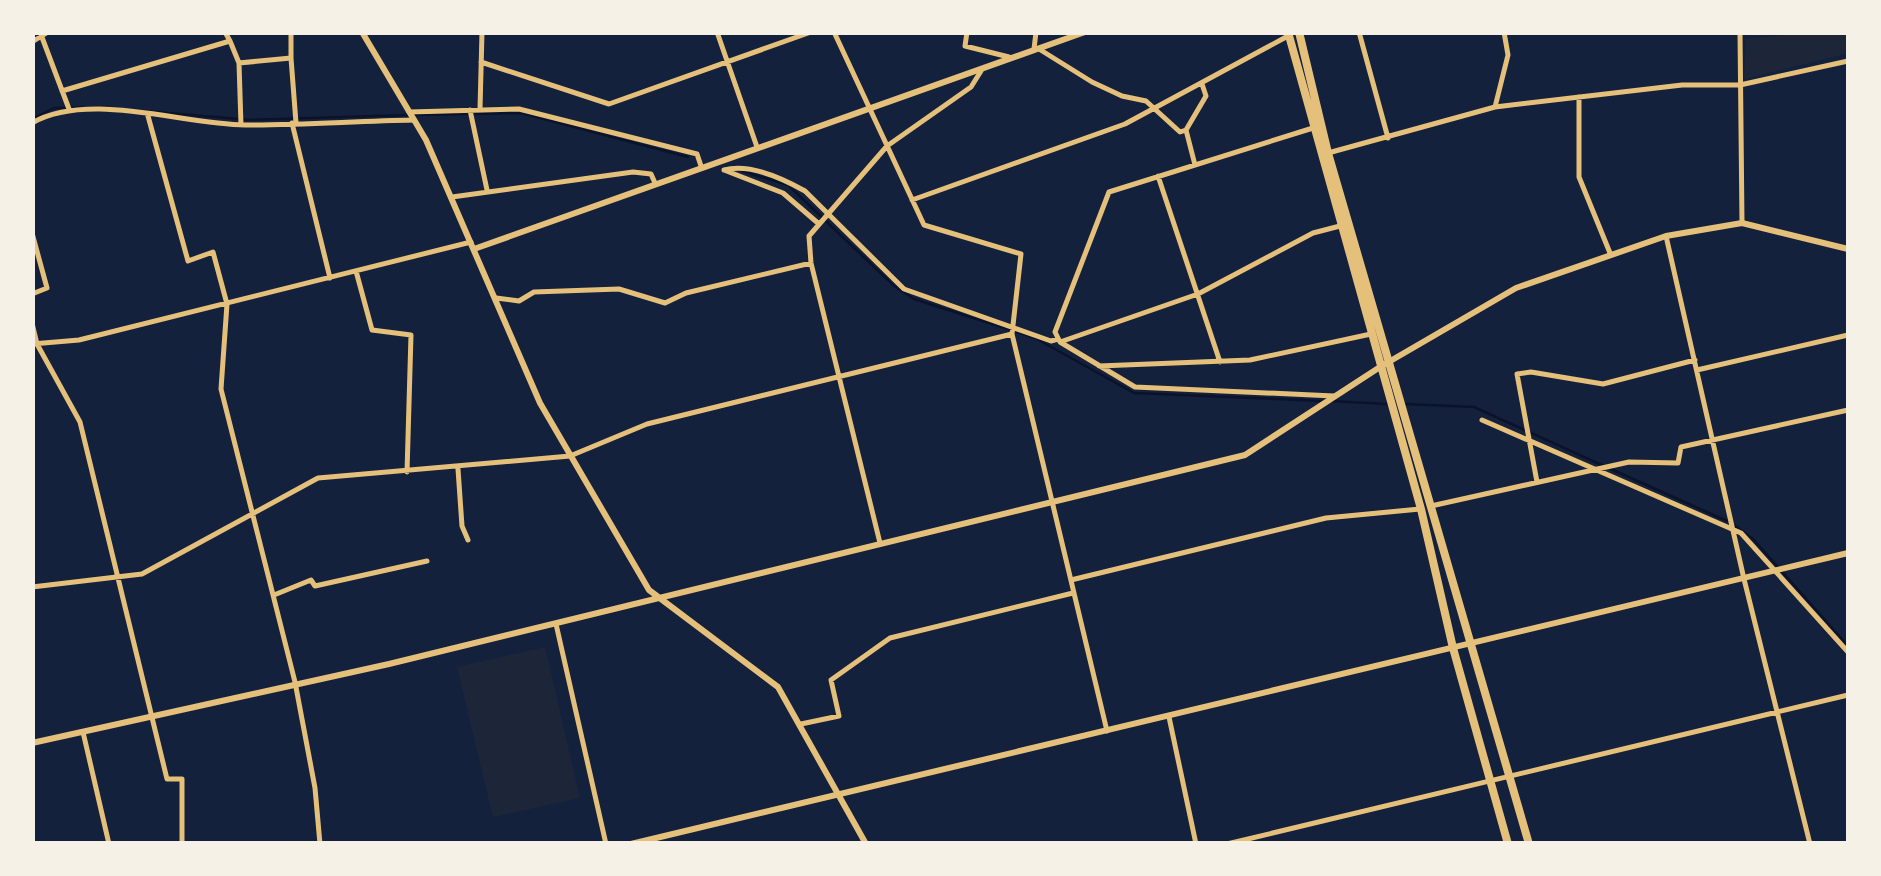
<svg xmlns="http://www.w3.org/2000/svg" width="1881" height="876" font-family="'Archivo Narrow',sans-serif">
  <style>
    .green { fill: #1d2539 }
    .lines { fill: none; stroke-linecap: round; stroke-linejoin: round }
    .stream { stroke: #0b132b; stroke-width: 2.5 }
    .minor { stroke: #e5c07b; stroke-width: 5 }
    .tertiary { stroke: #e5c07b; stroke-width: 6 }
    .primary { stroke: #e5c07b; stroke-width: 8 }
  </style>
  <rect width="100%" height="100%" fill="#14213d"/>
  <path class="green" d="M1805 33H1847L1848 53 1744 79 1746 39Z
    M545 647 580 798 493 817 457 667Z"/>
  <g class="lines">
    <path class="stream" d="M146 111 250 120 407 115
      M415 115 521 113 688 157
      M32 119 54 108 108 107
      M742 171 788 185 893 285 914 299 1035 338 1134 393 1322 401
      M1330 401 1387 404
      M1405 404 1474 407 1604 466
      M1611 469 1727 521
      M1734 525 1753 539 1848 646"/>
    <path class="minor" d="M40 32 69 109
      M291 32V58
      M568 32H587
      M717 32 757 147
      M834 32 924 225 1021 254 1012 334 1107 731
      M967 32 965 46 1009 57
      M1359 32 1388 138
      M1740 32 1742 223
      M230 41 239 63 241 125
      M32 42 48 32
      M1034 49 1036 32
      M1039 49 1092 82 1122 96 1146 101 1180 132 1186 130 1206 96 1202 84
      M481 62 609 104 811 32
      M239 63 291 58 296 123
      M62 91 230 41 225 32
      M1579 97V177L1610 253
      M1495 107 1508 55 1504 32
      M480 109 482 32
      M470 110 487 190
      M409 112 519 109 697 154 701 166
      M148 116 188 261 213 252 227 304 221 389 295 682 315 788 320 844
      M32 123C88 91 181 124 245 125 301 125 358 121 414 120
      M292 123 330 278
      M1313 128 1109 192 1055 332 1060 342 1135 387 1334 396
      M1186 130 1195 165
      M1328 153 1495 107 1682 85H1740L1848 61
      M724 170C750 163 782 178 805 191L904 289 1051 341 1058 339
      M724 170 783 193 819 224
      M1158 176 1220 362
      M452 197 633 172 651 174 655 183
      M912 200 1125 124 1288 36
      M32 233 47 288 32 294
      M1666 236 1744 579 1810 844
      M356 271 372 330 411 335 407 472
      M496 298 519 301 534 292 619 289 665 303 686 293 811 263
      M32 323 37 344 80 422 167 779H182V844
      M1060 342 1198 294 1313 233 1340 226
      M32 344 79 340 471 242
      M1099 366 1250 360 1371 334
      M1697 370 1848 335
      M1482 420 1741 533 1848 652
      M458 469 462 526 468 540
      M1537 482 1517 374 1531 372 1603 384 1695 360
      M1431 506 1629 462 1678 463 1681 447 1848 410
      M880 543 811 263 809 236 887 146 971 87 981 71
      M1071 580 1326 518 1420 509
      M32 587 142 574 318 478 570 456 647 424 1012 334
      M274 595 311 580 315 586 427 561
      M556 624 606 844
      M1169 717 1196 844
      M801 724 839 716 831 680 890 638 1073 593
      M83 732 109 844
      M1227 844 1848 695"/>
    <path class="tertiary" d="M362 32 426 140 540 403 649 590 778 687 866 844
      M474 249 1085 32
      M32 743 389 664 1245 455 1380 367 1516 288 1666 236 1742 223 1848 249
      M631 844 1848 553"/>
    <path class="primary" d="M1288 32 1421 509 1453 648 1508 844
      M1299 32 1328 153 1529 844"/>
  </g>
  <rect width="1881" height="876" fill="none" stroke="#f6f1e7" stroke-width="70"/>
</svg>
